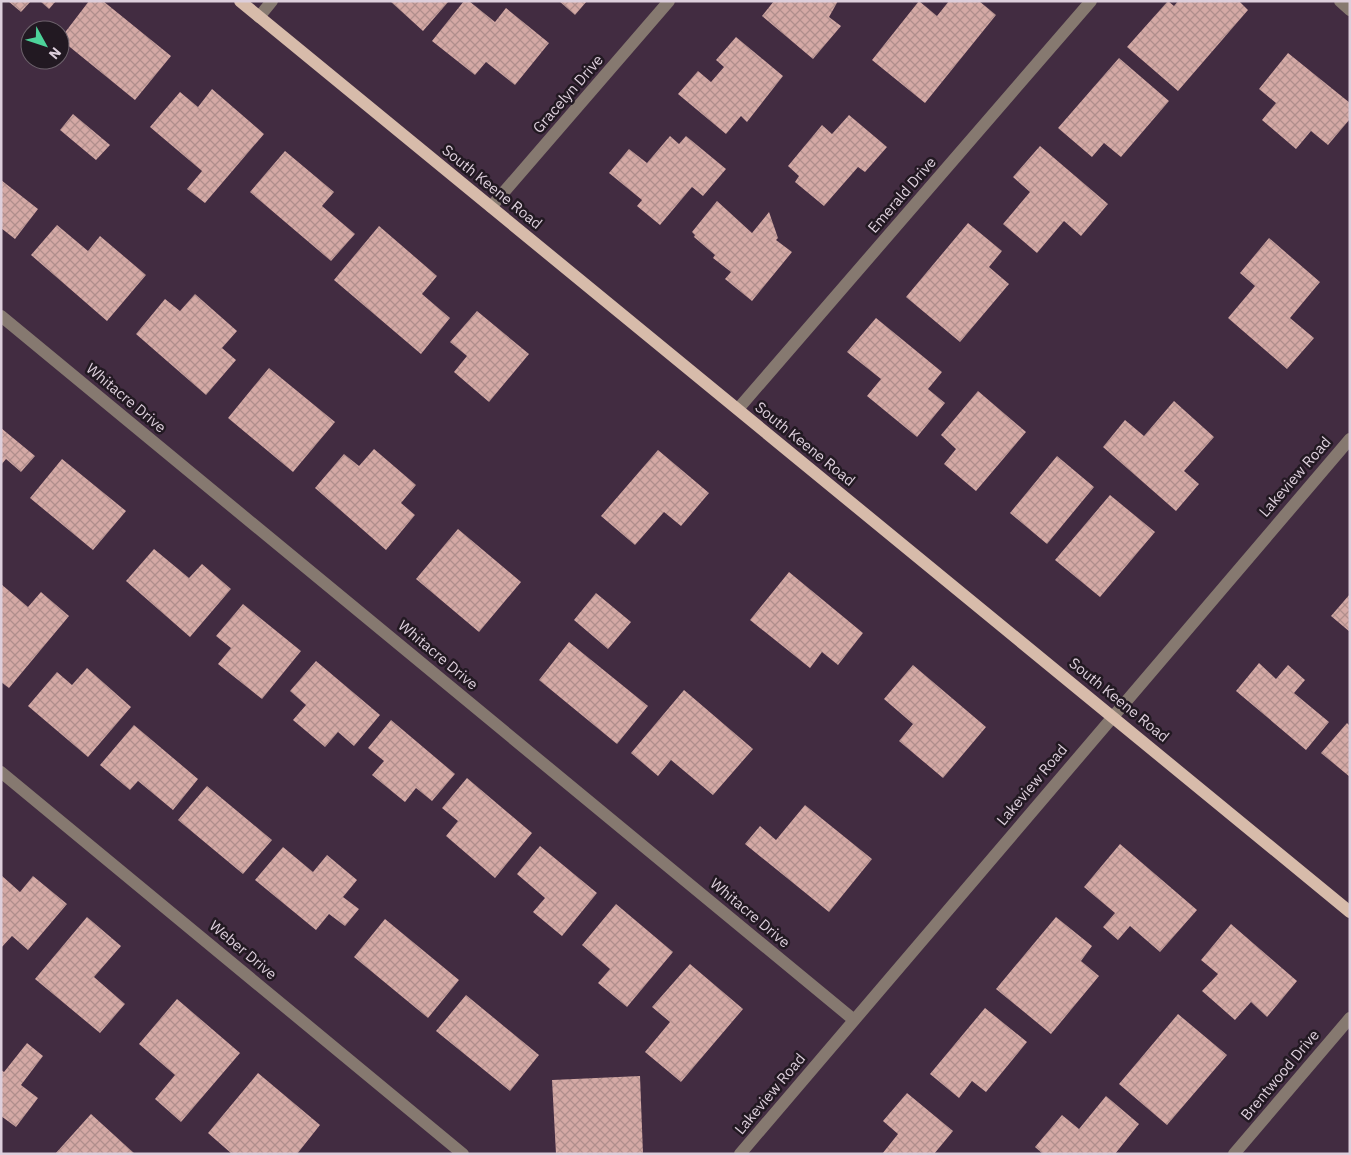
<svg xmlns="http://www.w3.org/2000/svg" width="1351" height="1155" font-family="'IBM Plex Sans',sans-serif">
  <style>
    .building { fill: url(#building-cross-hatch) }
    .lines { fill: none; stroke-linecap: round; stroke-linejoin: round }
    .minor { stroke: #867970; stroke-width: 12 }
    .major { stroke: #d7bbaa; stroke-width: 12 }
    .labels { text-anchor: middle; stroke-width: 5; stroke-linejoin: round; paint-order: stroke }
    .street-label { font-size: 15px; fill: #ddcfdc; stroke: #221922 }
  </style>
  <defs>
    <pattern id="building-cross-hatch" width="8" height="8" patternUnits="userSpaceOnUse" patternTransform="scale(1.25)"><rect width="8" height="8" fill="#d4a9a5"/><path d="M0 0l8 8M0 8l8-8" fill="none" stroke="#b08e8c"/></pattern>
  </defs>
  <rect width="100%" height="100%" fill="#422c41"/>
  <path class="building" d="M8 1H31L21 12Z
    M40 1H56L49 9Z
    M89 1H103L171 56 135 100 60 39Z
    M390 1H449L423 31Z
    M464 1H469L495 22 506 8 549 43 515 85 486 62 475 75 432 41Z
    M559 1H587L575 15Z
    M774 1H838L829 17 841 26 813 59 762 16Z
    M919 1 937 16 949 1H979L996 15 925 103 872 60Z
    M1168 1 1174 6 1178 1H1239L1248 10 1178 91 1127 47Z
    M736 37 783 76 747 122 741 116 726 134 678 94 698 71 711 82 724 67 716 60Z
    M1288 53 1350 103V119L1328 145 1311 131 1296 149 1262 120 1276 103 1259 89Z
    M1119 58 1169 101 1121 157 1104 143 1092 157 1058 128Z
    M212 89 264 134 205 203 187 189 202 171 150 127 180 92 198 107Z
    M73 114 110 145 96 160 60 130Z
    M849 115 887 147 865 172 858 167 824 206 795 182 799 176 788 166 822 125 832 134Z
    M670 136 679 144 686 136 726 169 703 196 692 187 660 225 637 206 642 200 609 173 629 149 647 163Z
    M1040 146 1108 204 1081 236 1064 221 1037 253 1003 224 1030 192 1013 177Z
    M285 151 334 192 322 206 355 234 331 261 250 192Z
    M1 180 38 209 15 239 1 228Z
    M717 201 752 233 769 212 778 238 776 240 792 252 752 301 725 279 731 272 713 258 715 255 694 237 695 235 692 232Z
    M968 223 1002 251 989 267 1009 284 960 342 906 297Z
    M57 225 88 251 100 236 146 275 107 321 31 255Z
    M379 226 437 276 422 294 450 318 421 354 334 280Z
    M1269 238 1320 282 1290 318 1314 338 1287 369 1228 318 1255 286 1240 273Z
    M195 294 237 331 222 348 236 360 206 395 136 334 165 299 180 311Z
    M477 311 529 354 489 402 454 372 467 356 450 342Z
    M876 318 942 372 928 389 945 403 917 437 867 396 881 379 847 352Z
    M269 368 335 422 293 472 228 418Z
    M978 391 1026 432 976 491 944 464 956 449 941 435Z
    M1174 401 1214 437 1184 471 1199 484 1176 511 1103 447 1125 420 1144 436Z
    M1 428 35 456 21 472 6 459 1 465Z
    M374 449 416 485 401 503 415 515 386 550 315 488 344 454 359 466Z
    M658 450 709 493 681 526 664 512 635 545 601 516Z
    M1057 456 1094 487 1047 544 1010 513Z
    M62 459 126 511 93 550 30 498Z
    M1110 495 1155 532 1100 597 1055 560Z
    M458 529 521 582 479 632 416 579Z
    M154 549 189 578 202 564 231 589 190 637 126 581Z
    M789 572 863 633 838 665 822 652 810 668 750 620Z
    M1 584 28 607 41 592 69 616 9 688 1 682Z
    M596 593 631 622 608 649 574 620Z
    M1350 594V632L1331 616Z
    M243 604 301 651 262 699 218 664 231 648 216 636Z
    M569 642 648 706 617 744 539 680Z
    M316 661 380 715 354 746 338 732 325 747 293 720 306 705 290 691Z
    M1259 663 1276 679 1288 665 1305 680 1294 693 1329 722 1306 750 1236 691Z
    M913 665 986 727 943 778 899 741 913 724 884 699Z
    M87 668 131 707 88 757 28 706 57 672 72 685Z
    M684 690 753 749 713 795 671 760 658 776 631 753Z
    M391 720 455 774 432 801 416 788 405 802 372 775 384 761 368 748Z
    M1347 723 1350 726V777L1321 753Z
    M134 725 198 779 173 810 138 781 130 790 100 765Z
    M467 778 532 833 495 878 446 836 458 821 442 808Z
    M207 786 272 840 243 874 178 820Z
    M805 805 872 859 829 912 745 844 760 826 776 840Z
    M1120 844 1197 910 1160 952 1130 926 1118 940 1103 927 1115 913 1084 887Z
    M540 846 597 893 562 936 533 912 545 898 517 874Z
    M283 847 313 872 327 855 357 880 343 897 359 909 345 926 329 914 316 930 255 880Z
    M1 875 20 892 33 876 67 904 28 950 12 936 1 948Z
    M616 904 673 952 627 1007 598 983 610 969 582 945Z
    M87 917 121 946 94 977 125 1004 100 1033 35 979Z
    M1056 917 1092 946 1081 961 1099 976 1051 1034 996 989Z
    M385 919 459 980 428 1018 354 957Z
    M1231 924 1297 981 1267 1017 1251 1002 1235 1020 1202 991 1218 974 1201 960Z
    M690 964 743 1009 681 1082 645 1052 670 1022 652 1007Z
    M466 995 539 1055 510 1091 436 1031Z
    M177 999 240 1053 181 1122 155 1099 175 1075 139 1044Z
    M985 1008 1027 1042 986 1092 972 1081 959 1098 930 1074Z
    M1178 1014 1227 1055 1167 1125 1119 1084Z
    M27 1043 43 1056 21 1085 38 1098 16 1127 1 1116V1070L4 1072Z
    M258 1073 320 1125 297 1154H232L208 1133Z
    M640 1076 643 1154H556L552 1080Z
    M907 1093 953 1131 934 1154H882L898 1134 883 1121Z
    M1106 1096 1139 1124 1115 1154H1043L1035 1147 1062 1115 1079 1129Z
    M91 1114 135 1154H55Z"/>
  <g class="lines">
    <path class="minor" d="M1340 1 1350 10
      M259 17 272 1
      M491 207 669 1
      M1 316 854 1020
      M738 409 1091 1
      M1 772 463 1154
      M740 1154 1350 439
      M1234 1154 1350 1018"/>
    <path class="major" d="M240 1 1350 912"/>
  </g>
  <g class="labels">
    <g class="street-label">
      <text transform="translate(568 94) rotate(-49)" y="5">Gracelyn Drive</text>
      <text transform="translate(492 187) rotate(39)" y="5">South Keene Road</text>
      <text transform="translate(902 195) rotate(-49)" y="5">Emerald Drive</text>
      <text transform="translate(126 398) rotate(40)" y="5">Whitacre Drive</text>
      <text transform="translate(805 444) rotate(39)" y="5">South Keene Road</text>
      <text transform="translate(1295 477) rotate(-49)" y="5">Lakeview Road</text>
      <text transform="translate(438 655) rotate(40)" y="5">Whitacre Drive</text>
      <text transform="translate(1119 700) rotate(39)" y="5">South Keene Road</text>
      <text transform="translate(1032 785) rotate(-50)" y="5">Lakeview Road</text>
      <text transform="translate(750 913) rotate(40)" y="5">Whitacre Drive</text>
      <text transform="translate(243 950) rotate(40)" y="5">Weber Drive</text>
      <text transform="translate(1280 1075) rotate(-50)" y="5">Brentwood Drive</text>
      <text transform="translate(770 1094) rotate(-50)" y="5">Lakeview Road</text>
    </g>
  </g>
  <rect width="1351" height="1155" fill="none" stroke="#ddcfdc" stroke-width="5"/>
  <g transform="translate(45 45) rotate(130)"><circle r="24" fill="#221922" stroke="#6d626c"/>
  <path d="M0-4L9 19L0 12L-9 19Z" fill="#4dd39a"/>
  <text y="-8" font-size="14" font-weight="bold" text-anchor="middle" fill="#ddcfdc">N</text>
  </g>
</svg>
